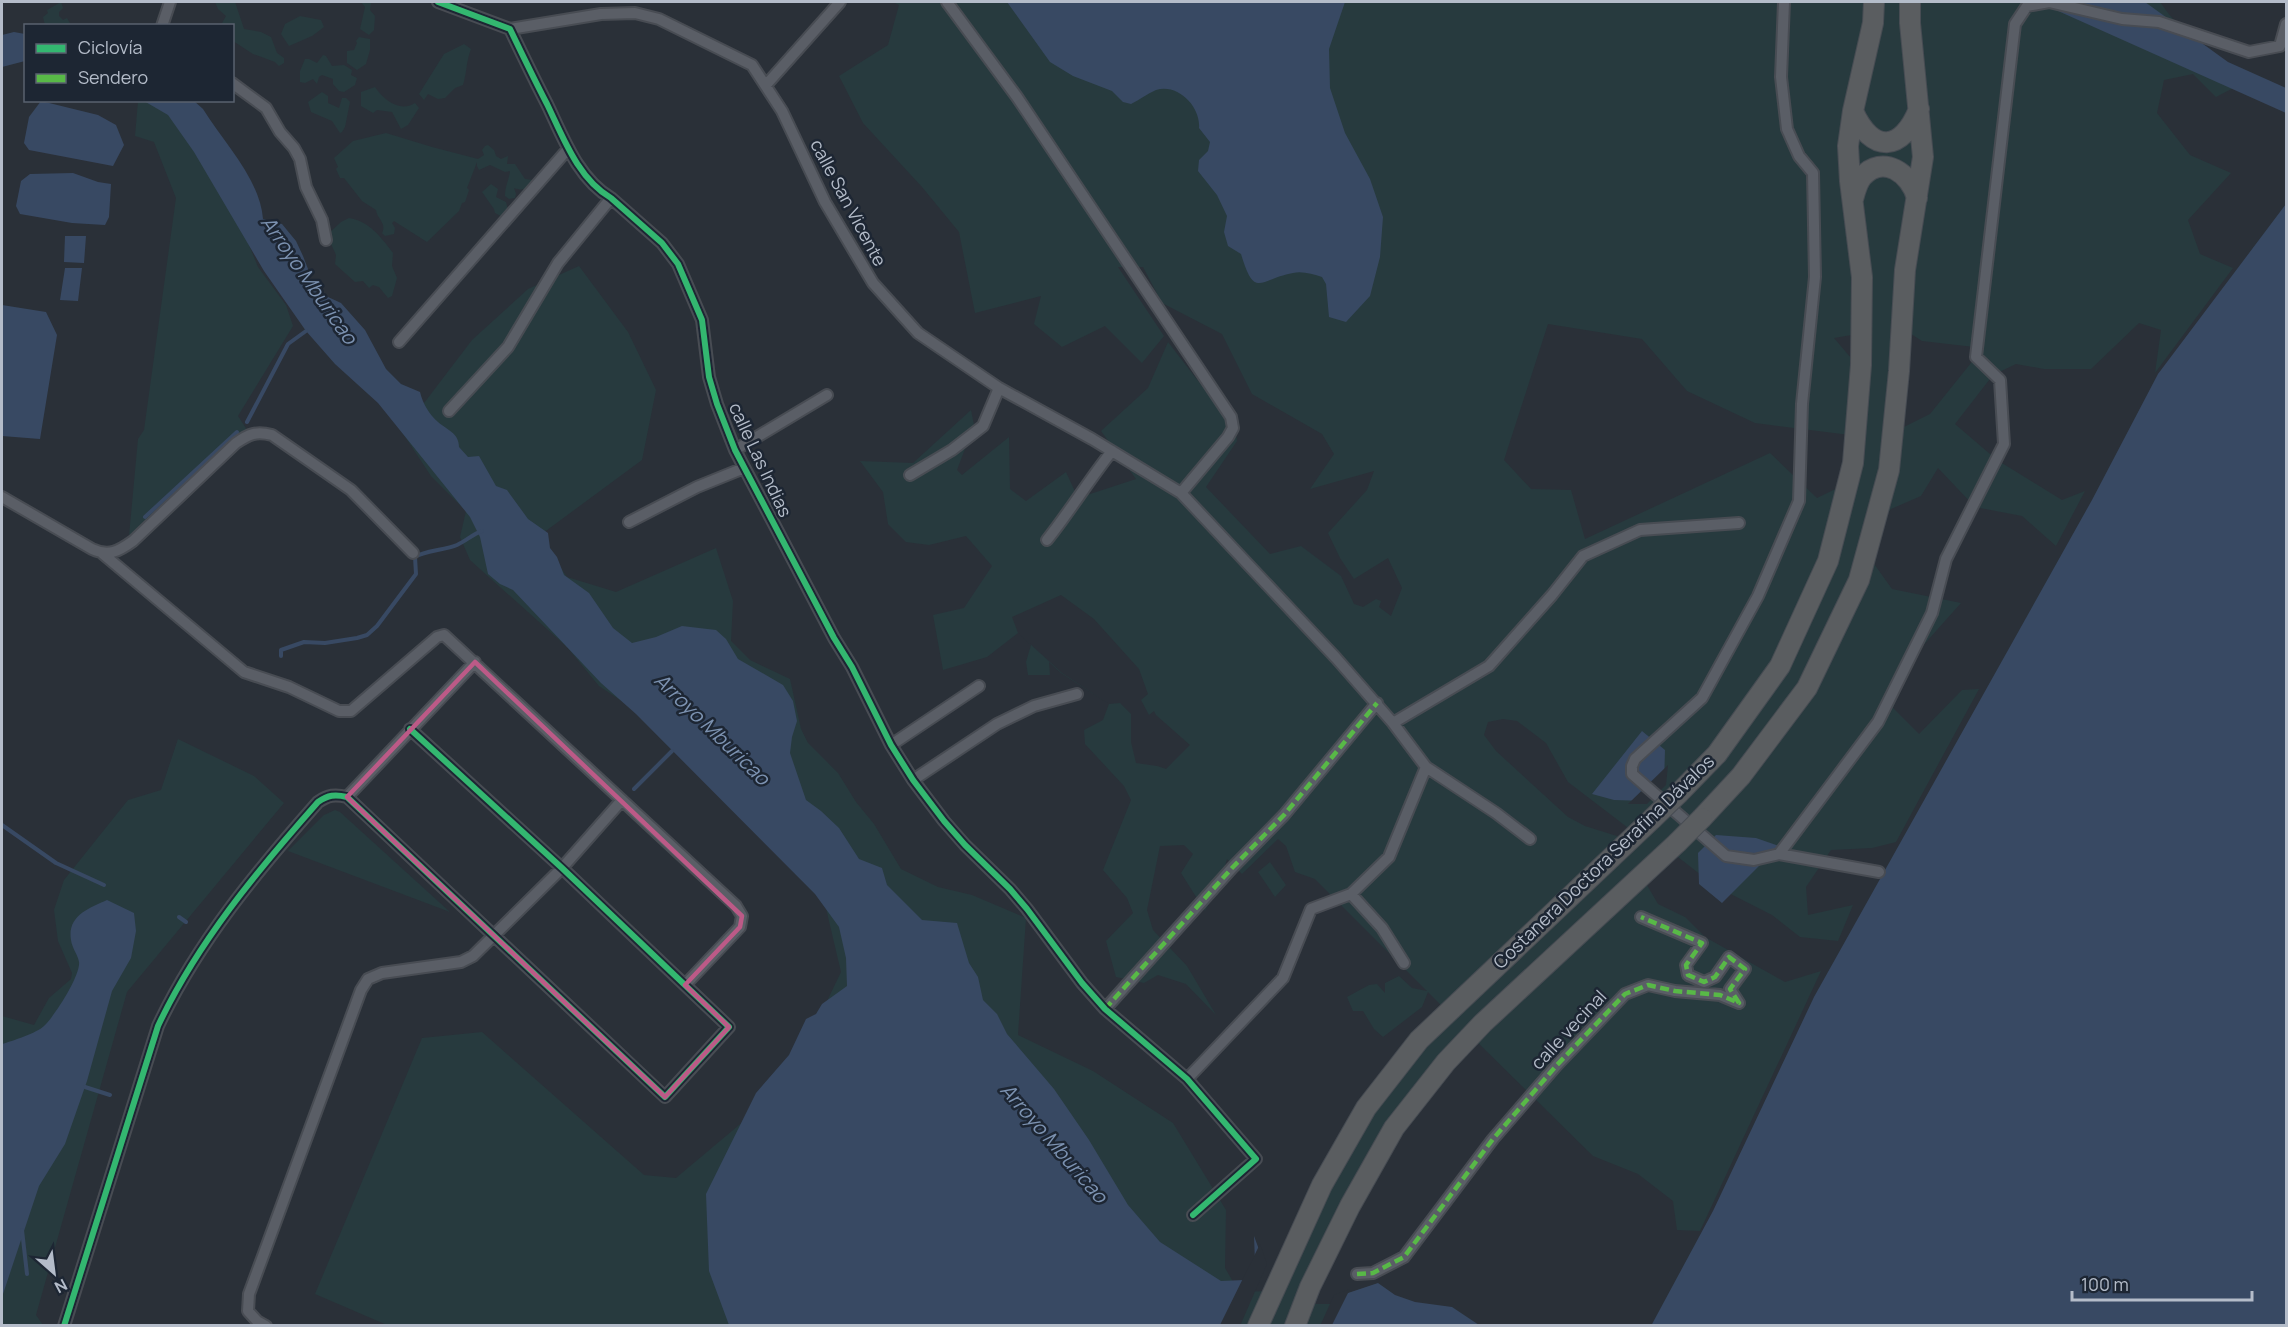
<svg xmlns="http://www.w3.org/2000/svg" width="2288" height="1327" font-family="Manrope,sans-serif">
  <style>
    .green { fill: #273a3e; fill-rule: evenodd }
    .water { fill: #384963 }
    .pier { fill: #2a3038 }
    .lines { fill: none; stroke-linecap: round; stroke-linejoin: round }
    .stream { stroke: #384963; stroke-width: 4 }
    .street-casing { stroke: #484c53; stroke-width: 14 }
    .highway-casing { stroke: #474c53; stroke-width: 22 }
    .street { stroke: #5a5e66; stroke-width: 10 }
    .highway { stroke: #5a5d60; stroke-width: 20 }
    .highway-bridge-casing { stroke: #474c53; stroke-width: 22; stroke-linecap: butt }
    .highway-bridge { stroke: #5a5d60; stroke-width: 20 }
    .quiet { stroke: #58b947; stroke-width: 4.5; stroke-dasharray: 9 4.5; stroke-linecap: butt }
    .cycleway-casing { stroke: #1d2633; stroke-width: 10 }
    .cycleway { stroke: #33b770; stroke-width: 6 }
    .marked { fill: none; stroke: #bc5a87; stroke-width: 4.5; stroke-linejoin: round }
    .labels { text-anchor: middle; stroke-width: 5; stroke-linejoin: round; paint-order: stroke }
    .street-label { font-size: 18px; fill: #b4bcc9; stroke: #1d2633 }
    .water-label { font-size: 20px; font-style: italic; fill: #7c92b1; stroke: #1d2633 }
  </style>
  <rect width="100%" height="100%" fill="#2a3038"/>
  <path class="green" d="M61 2 63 8 59 12V16L63 20 67 18 71 25H45L43 17 48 13 47 10Z
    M215 2H235L244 29 261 32 271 37 277 53 284 58V63L279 66 275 62 253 54 233 41 232 26 221 25 226 16 218 9Z
    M361 2H371L370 10 375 16 374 30 369 35 360 29 365 7Z
    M451 2 444 54 464 44 471 49C466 62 467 72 463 85L455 88 445 98 438 99 432 147 478 159 484 155 482 150 485 146 488 145 494 150 496 156 501 159 508 156 507 164H515L525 179 533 180C531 190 522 191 514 188L516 194 515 198 509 199 505 196C505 186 509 180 510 171L505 172 490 165 479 170 477 166V162L467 188 469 190 465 202 462 203 459 211 427 242 394 221 392 223 395 228 394 234 385 236 382 233C387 223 377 219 376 210L362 201 344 178H340L336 169 338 167 334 158 353 141 386 133 432 147 438 99 428 94 424 100 419 94 444 54Z
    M893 2H2160C2182 34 2213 58 2243 83L2216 97 2193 74 2164 80 2157 113 2190 155 2231 173 2188 220 2200 254 2233 268 2155 373 2161 330 2139 323 2091 369H2044L2016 364 1993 375 1955 424 1997 460 2062 500 2085 491 2056 546 2022 516 1975 507 1938 468 1921 496 1891 509 1865 538 1862 547 1892 589 1961 603 1911 659 1893 708 1919 734 1962 690 1979 689 1896 842 1872 848 1831 850 1806 887 1808 915 1853 905 1838 941 1800 937 1772 915 1715 886 1669 850 1640 873 1658 904 1685 917 1705 937 1785 982 1821 971 1700 1231 1677 1230 1673 1201 1638 1174 1593 1156 1466 1031 1442 1056 1305 1304H1338L1449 1325H848L770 1120 841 972 825 904 644 716 599 686 567 647 470 560 460 537 466 511 431 476 402 432 472 340 528 289 579 266 628 332 656 390 642 460 539 536 567 577 616 592 716 548 733 601 731 641 750 660 790 679 801 729 808 743 838 773 856 802 874 824 901 869 938 887 972 895 1026 918 1018 1035 1093 1071 1173 1123 1226 1210 1225 1268 1239 1292 1269 1291 1341 1165 1392 1084 1452 1016 1428 992 1422 1007 1383 1037 1374 1029 1363 1011H1353L1347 997 1369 985 1377 984 1385 993V983L1399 976 1412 988 1427 991 1315 879 1295 872 1286 846 1278 839 1242 874 1227 859 1221 880 1205 911 1181 873 1193 854 1184 845 1160 846 1147 910 1153 930 1187 966 1216 1015 1186 984 1158 975 1144 983 1116 977 1106 941 1133 913 1127 898 1103 870 1131 800 1124 786 1085 744 1084 730 1103 720 1109 704 1061 673 1049 662 1050 675H1028L1026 662 1031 645 1018 633 987 657 943 670 933 615 964 608 992 566 966 536 929 545 906 542 888 524 883 492 860 461 913 463 971 410 974 425 957 470 962 475 1009 437 1010 489 1026 501 1066 472 1078 498 1136 479 1101 431 1148 388 1168 342 1202 386 1232 408 1237 441 1206 487 1270 554 1301 546 1341 576 1354 604 1363 607 1376 599 1381 601 1379 607 1391 616 1402 588 1388 558 1354 579 1340 558 1328 533 1367 490 1374 471 1310 489 1334 454 1322 434 1252 394 1222 334 1162 303 1143 267H1118L1164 336 1142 363 1105 326 1062 347 1034 324 1041 296 975 313 959 232 922 187 863 123 839 76 888 45 899 5ZM1891 321 1922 341 1983 348 1930 414 1892 433 1887 415ZM1548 324 1642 339 1687 391 1755 423 1850 435 1867 411 1858 478 1817 498 1770 453 1585 539 1571 490 1531 489 1504 460ZM1863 333 1868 378 1834 338ZM1061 595 1094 619 1139 669 1148 694 1141 700 1149 715 1154 711 1156 715 1190 745 1166 769 1157 766 1136 763 1131 742V714L1120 703 1109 704 1062 673 1018 633 1012 617ZM1503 719 1517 721 1546 743 1568 782 1640 837H1620L1585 826 1568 817 1496 751 1484 735 1488 722Z
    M300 16 321 20 324 27 312 36 289 46 281 34 285 24Z
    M359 37 370 39V50L366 64 357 70 347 63V51L354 50 357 43 356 41Z
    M323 55 326 56 332 66 344 65 352 70 351 75 357 78 355 85 344 92 339 91 333 84V79L322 75 319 77 317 84 313 79 305 83 300 82V71L305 59H309L317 63Z
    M375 87C384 100 400 113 415 103L419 108 408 125 401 129 392 112 377 110 373 113 361 106V92Z
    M322 92 328 96V103L339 108 342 98H346L350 102 345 127 342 132 340 133 332 121 311 112 308 102Z
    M138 101H162L236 213 258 267 286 305 293 326 238 416 249 433 133 541 129 536 138 439 144 430 176 198 154 142 135 136Z
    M491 184 498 189 496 197 506 202 508 210 501 216 495 213 494 209 482 192Z
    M349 218C369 221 381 237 393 253L392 266 397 278 392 296 388 298 379 287 373 285 369 288 363 281 355 282 335 264 336 255 327 235 341 222Z
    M178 739 254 776 284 803 127 992 36 1315 43 1325H2V1016L34 1025 49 998 71 979 72 973 58 941 54 910 64 880 128 800 161 790Z
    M335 810 340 812 450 912 288 851 324 815Z
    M1270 862 1286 885 1275 897 1258 872Z
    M482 1032 644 1175 676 1178 751 1115 830 1325H387L315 1294 422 1038Z"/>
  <path class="water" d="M1007 2H1345L1329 49 1330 88 1345 133 1370 179 1383 217 1380 257 1370 296 1346 322 1329 317 1326 284 1322 277C1313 274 1302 271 1293 273 1259 279 1255 300 1241 254L1228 246 1224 232 1227 216 1217 195 1198 171 1199 160 1208 151 1210 142 1199 128C1201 107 1178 83 1156 90 1147 94 1139 100 1131 104L1123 102 1112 91 1073 76 1050 62Z
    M2038 2H2145L2228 62 2286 88V113Z
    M14 32 25 34V61L2 67V35Z
    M41 101 98 115 116 125 124 145 113 166 29 150 24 143 29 117Z
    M144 101H194L203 109C224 143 260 179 263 219L282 224 296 241 303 256 308 269V278L315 291 341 303 365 330 386 369 401 384 420 392C423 404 429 414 438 422 447 430 459 433 459 447L468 457 479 456 496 486 507 490 528 519 548 533 550 548 557 557 564 575 589 593 613 628 632 643 656 637 682 626 716 630 726 639 738 659 783 685 793 701 797 721 792 737 790 753 806 800 821 811 839 828 859 859 882 868 887 885 922 920 957 923 969 963 978 977 983 1000 997 1014 1007 1034 1054 1089 1089 1140 1128 1205 1160 1242 1221 1281 1244 1280 1255 1262 1254 1236 1264 1263 1237 1325H729L709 1271 706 1194 756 1093 789 1055 806 1019 816 1014 822 1004 847 986 846 958 839 927 815 894 636 714 601 683 513 590 500 584 488 574 480 537 470 517 378 403 335 364 306 331 264 271 194 152 168 115Z
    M73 173 98 182 111 184 109 217 105 225 72 223 20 214 16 206 21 181 30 174Z
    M2286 204V1325L1651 1326 1713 1211 1814 997 2092 500 2158 374Z
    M65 236H86L84 263 64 262Z
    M65 268H82L78 301 60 300Z
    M2 305 46 312 57 335 40 439 2 436Z
    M1642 731 1665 750 1664 783 1646 801 1614 800 1592 794Z
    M1716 835 1756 838 1779 846 1722 903 1699 884 1698 853Z
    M107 900 134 913 136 931 131 958 112 991 87 1081 65 1144 39 1186 2 1297V1044C12 1041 37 1033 44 1026 54 1017 81 975 79 962 78 955 72 948 71 940 67 916 89 908 107 900Z
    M1378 1283 1395 1295 1415 1302 1452 1307 1479 1325 1323 1326 1336 1297Z"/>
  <path class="pier" d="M1668 765 1666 785 1647 804H1628Z
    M1260 1244 1267 1264 1240 1326 1220 1325Z
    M1350 1289 1332 1325 1320 1326 1334 1295Z"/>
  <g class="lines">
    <path class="stream" d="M247 422 288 344 306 331
      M145 517 237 432
      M281 656V650L304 642 325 643 357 638 367 635 377 626 416 574 415 557C423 551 446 550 457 545 466 541 473 534 482 531
      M634 789 672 751
      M2 825 56 863 104 885
      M179 917 186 922
      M85 1087 110 1095
      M22 1230 27 1274"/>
    <defs>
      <path id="street" d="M438 2 510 29C522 54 534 79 547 104 563 137 578 179 611 198L662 243 678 264 702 320 709 377 717 404 735 450 834 638 852 667 891 745 913 780 944 821 965 845 1010 889 1027 909 1082 983 1105 1009 1187 1079 1256 1159 1193 1215
        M947 2 1017 97 1231 417 1233 428 1228 437 1181 493
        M1784 2 1781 77 1787 129 1799 156 1813 173 1815 277 1802 404 1799 501 1758 596 1702 698 1635 759 1632 766V774L1726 856 1754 860 1779 854 1879 872
        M162 26 170 2
        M510 29 601 14 635 13 659 19 752 65 782 111 825 202 873 283 918 333 999 388 1092 439 1181 493 1336 658 1393 723 1426 767 1496 813 1530 839
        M232 83 266 108 280 132 294 148 300 159 306 187 322 220 326 240
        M766 85 840 2
        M399 342 568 149
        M449 411 508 347 558 263 611 198
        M735 450 827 395
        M910 475 952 450 983 426 999 388
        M2 497 92 549C109 557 119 551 133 541L236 443C249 434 256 431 272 435L351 490 413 553
        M629 522 697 487 744 468
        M1047 540C1070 511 1089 480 1112 451
        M103 554 244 672 289 687 339 711H351L437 637 444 635 736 906 742 916 740 927 685 985
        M1393 723 1489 666 1552 595 1583 556 1640 530 1739 523
        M891 745 979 686
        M913 780 997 724 1034 706 1077 694
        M347 797 475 662
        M1779 854 1878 722 1932 613 1946 559 2004 444 2000 380 1976 357 2015 24 2027 6 2049 2 2122 19 2159 22 2249 52 2280 46 2286 24
        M1351 894 1382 928 1404 963
        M1105 1009 1232 868 1284 815 1377 703
        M1187 1079 1283 978 1311 909 1351 894 1389 857 1426 767
        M1357 1274 1373 1273 1404 1257 1493 1139 1557 1065 1625 994 1648 985 1675 991 1720 995 1739 1003 1730 989 1745 969 1729 957 1715 977 1704 982 1688 975 1686 965 1702 943 1641 917
        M64 1326 158 1026C197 943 257 871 318 802 328 795 335 794 347 797L665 1097 729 1027 562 868 410 729
        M266 1326 257 1321 248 1311 249 1294 361 990 368 979 382 973 461 962 473 956 562 868 622 800"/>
      <path id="highway" d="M1853 111C1872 154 1902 152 1919 109
        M1853 199C1855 192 1857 183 1862 177 1883 153 1911 174 1917 198
        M1679 793 1717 754 1780 666 1828 561 1853 463 1861 365 1862 277 1850 181 1848 146 1853 111 1873 23 1874 2
        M1702 818 1741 776 1807 688 1859 580 1889 470 1899 371 1905 270 1923 157 1910 23V2
        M1258 1326 1322 1185 1366 1108 1419 1040 1652 819
        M1295 1326 1310 1287 1350 1206 1394 1128 1446 1062 1483 1023 1677 843"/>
    </defs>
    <use href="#street" class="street-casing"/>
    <use href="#highway" class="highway-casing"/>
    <use href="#street" class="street"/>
    <use href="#highway" class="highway"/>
    <defs>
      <path id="highway-bridge" d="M1652 819 1679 793
        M1677 843 1702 818"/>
    </defs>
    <use href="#highway-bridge" class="highway-bridge-casing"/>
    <use href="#highway-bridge" class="highway-bridge"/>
    <path class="quiet" d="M1105 1009 1232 868 1284 815 1377 703
      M1357 1274 1373 1273 1404 1257 1493 1139 1557 1065 1625 994 1648 985 1675 991 1720 995 1739 1003 1730 989 1745 969 1729 957 1715 977 1704 982 1688 975 1686 965 1702 943 1641 917"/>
    <defs>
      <path id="cycleway" d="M438 2 510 29C522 54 534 79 547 104 563 137 578 179 611 198L662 243 678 264 702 320 709 377 717 404 735 450 834 638 852 667 891 745 913 780 944 821 965 845 1010 889 1027 909 1082 983 1105 1009 1187 1079 1256 1159 1193 1215
        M64 1326 158 1026C197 943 257 871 318 802 328 795 335 794 347 797L665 1097 729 1027 562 868 410 729"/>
    </defs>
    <use href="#cycleway" class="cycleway-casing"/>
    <use href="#cycleway" class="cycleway"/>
  </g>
  <path class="marked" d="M475 662 742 916 740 927 685 985 729 1027 665 1097 347 797Z"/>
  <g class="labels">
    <g class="street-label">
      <text transform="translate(848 203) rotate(62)" y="6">calle San Vicente</text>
      <text transform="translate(760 460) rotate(65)" y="6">calle Las Indias</text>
      <text transform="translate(1604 862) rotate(-44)" y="6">Costanera Doctora Serafina Dávalos</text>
      <text transform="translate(1569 1030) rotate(-47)" y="6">calle vecinal</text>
    </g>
    <g class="water-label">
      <text transform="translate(309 280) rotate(55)" y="7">Arroyo Mburicao</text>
      <text transform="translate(712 729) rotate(44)" y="7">Arroyo Mburicao</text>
      <text transform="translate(1054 1143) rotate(49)" y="7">Arroyo Mburicao</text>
    </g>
  </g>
  <rect width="2288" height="1327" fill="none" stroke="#b4bcc9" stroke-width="6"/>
  <rect x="24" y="24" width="210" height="78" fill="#1d2633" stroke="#59626f" stroke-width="1.5"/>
  <rect x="36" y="44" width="30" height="9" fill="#33b770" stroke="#59626f" stroke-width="1.5"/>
  <text x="78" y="54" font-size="18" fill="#b4bcc9">Ciclovía</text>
  <rect x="36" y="74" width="30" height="9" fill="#58b947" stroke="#59626f" stroke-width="1.5"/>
  <text x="78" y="84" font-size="18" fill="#b4bcc9">Sendero</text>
  <g transform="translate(54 1273) rotate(152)" stroke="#1d2633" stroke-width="4.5" paint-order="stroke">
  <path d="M0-4.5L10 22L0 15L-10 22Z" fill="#b4bcc9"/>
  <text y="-9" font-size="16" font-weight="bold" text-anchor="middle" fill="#b4bcc9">N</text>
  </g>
  <path d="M2072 1291v9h180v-9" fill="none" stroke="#b4bcc9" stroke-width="3"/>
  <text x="2081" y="1291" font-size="18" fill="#b4bcc9" stroke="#1d2633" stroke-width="4.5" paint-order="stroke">100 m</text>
</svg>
